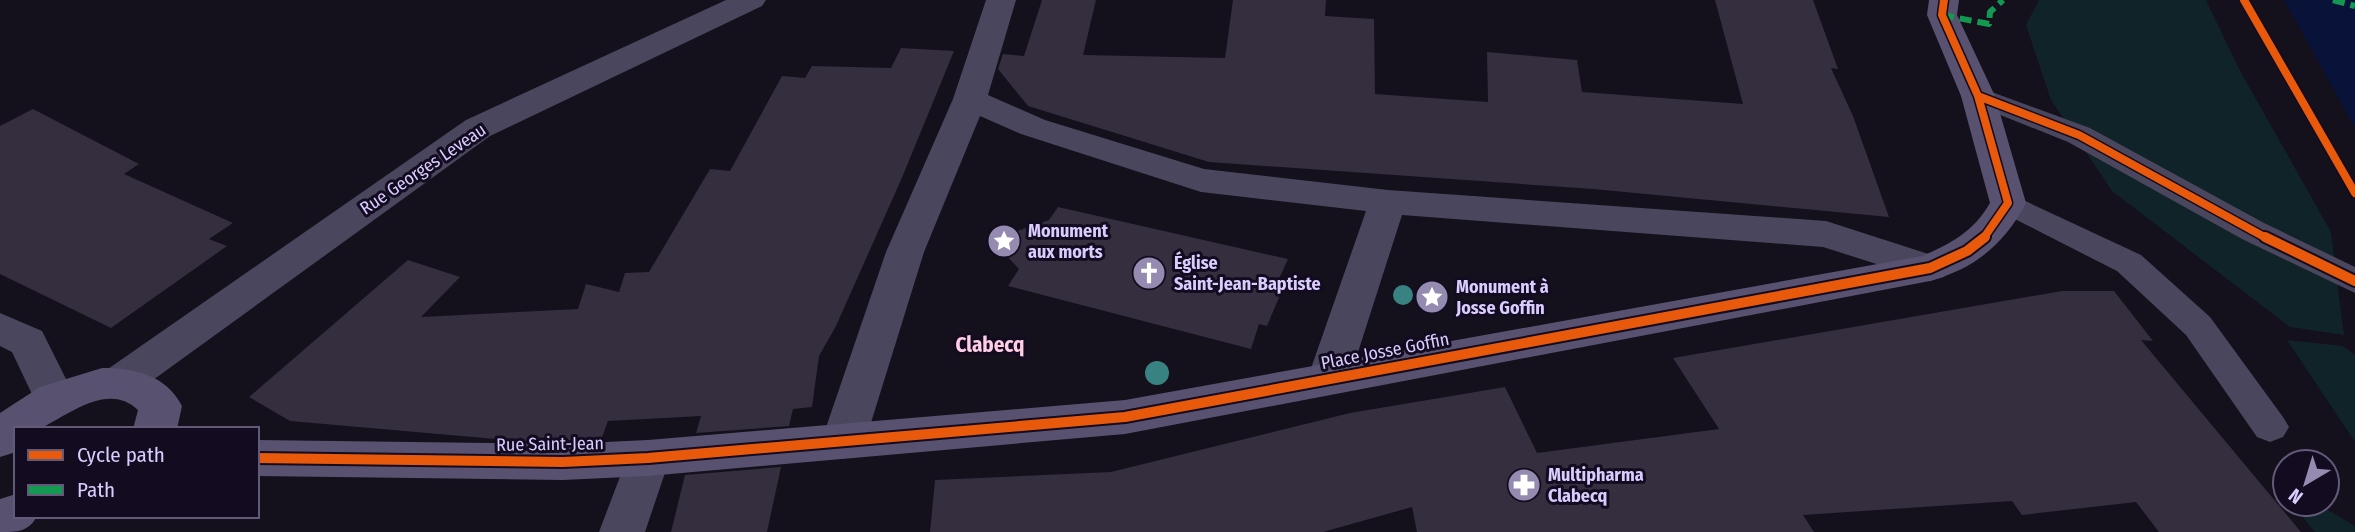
<svg xmlns="http://www.w3.org/2000/svg" width="2355" height="532" font-family="'Fira Sans Condensed',sans-serif">
  <style>
    .green { fill: #102328 }
    .water { fill: #09133a }
    .building { fill: #342e3e }
    .lines { fill: none; stroke-linecap: round; stroke-linejoin: round }
    .lane { fill: #4a465d; fill-rule: evenodd }
    .street { fill: #4a465d; fill-rule: evenodd }
    .secondary { fill: #595170; fill-rule: evenodd }
    .quiet { stroke: #139951; stroke-width: 6; stroke-dasharray: 12 6; stroke-linecap: butt }
    .cycleway-far1-casing { stroke: #130c20; stroke-width: 11 }
    .cycleway-casing { stroke: #130c20; stroke-width: 14 }
    .cycleway-far1 { stroke: #e8590c; stroke-width: 8 }
    .cycleway { stroke: #e8590c; stroke-width: 10 }
    .tree { fill: #398282 }
    .labels { text-anchor: middle; stroke-width: 6; stroke-linejoin: round; paint-order: stroke }
    .street-label { font-size: 18px; fill: #daccff; stroke: #130c20 }
    .poi-label { font-size: 18px; font-weight: bold; fill: #daccff; stroke: #130c20; text-anchor: start }
    .quarter-label { font-size: 21px; font-weight: bold; fill: #ffcee5; stroke: #130c20 }
  </style>
  <rect width="100%" height="100%" fill="#14101c"/>
  <path class="green" d="M2039 0H2206L2239 69 2331 232 2344 335 2290 327 2112 191 2051 100 2026 25Z
    M2287 340 2343 346 2355 355V442Z
    M2292 504H2318L2355 526V532H2315Z"/>
  <path class="water" d="M2284 0H2355V128Z"/>
  <path class="building" d="M1042 0H1096L1083 55 1225 58 1233 0H1326L1325 16 1374 19 1375 94 1488 102 1487 52 1577 60 1582 92 1743 104 1715 0H1813L1838 69 1831 68 1853 116 1889 217 1593 189 1209 162 1028 106 998 69 1003 54 1024 56Z
    M901 48 954 51 901 180 836 326 819 356 812 407 793 409 789 426 696 433 701 416 608 421 601 440 518 441 290 421 249 397 408 260 460 277 421 317 578 309 586 284 619 292 625 273 649 272 710 169 730 171 782 76 805 78 812 66 891 68Z
    M33 109 139 164 124 174 233 223 209 239 227 246 111 328 0 274V126Z
    M1058 207 1288 259 1278 281 1285 283 1267 326 1259 324 1251 349 1008 286 1019 269 992 240 1049 220Z
    M2062 291H2114L2153 341 2141 340 2301 532H2159L2136 502 2022 515 2012 501 1803 515 1814 532H1417L1412 507 1323 532H930L935 480 1111 472 1350 413 1505 387 1537 453 1719 429 1673 358Z
    M781 467 767 532H671L685 475Z"/>
  <g class="lines">
    <path class="lane" d="M1978 87 2090 128 2264 223 2355 267V293L2242 239 2068 142 1968 102 1964 96 1968 90Z
      M2008 193 2141 255 2210 317 2283 417 2289 427 2283 437 2270 442 2257 437 2186 335 2117 271 1997 210 1992 203 1997 196Z"/>
    <path class="street" d="M726 0H766L762 6 490 136 135 393 120 398 105 393 99 382 105 371 466 120Z
      M986 0H1016L988 95 1045 120 1204 169 1388 190 1826 221 1944 259 1949 268 1944 277 1930 281 1823 247 1402 215 1350 377 1344 388 1329 393 1314 388 1308 377 1366 211 1201 192 1021 134 980 116 924 252 865 442 859 454 843 459 827 454 821 442 886 252 953 99Z
      M0 313 42 331 76 399 70 411 55 415 40 411 12 352 0 346Z
      M648 440 664 445 670 458 645 532H599L632 445Z"/>
    <path class="secondary" d="M1929 0H1959L1957 15 1995 96 2026 203C2004 244 1976 268 1930 281L1125 434 648 476 563 480 257 476V440L563 444 648 440 1125 400 1922 256C1951 244 1974 231 1990 203L1961 96 1927 15Z
      M102 368C135 368 166 375 182 406L177 429H133L138 410C109 382 71 413 43 427 36 431 24 429 16 429V452L0 457V413L40 387Z
      M16 494V516H37C29 532 17 532 0 532V499Z"/>
    <path class="quiet" d="M2333 0 2355 6
      M1942 15 1989 24 1990 12 2003 0"/>
    <defs>
      <path id="cycleway-far1" d="M1944 0 1942 15 1978 96 2008 203 1983 239
        M2244 0 2355 193
        M1978 96 2079 135 2268 239"/>
      <path id="cycleway" d="M2265 237 2355 281
        M257 458 563 462 648 458 1125 417 1930 268 1967 251 1985 237"/>
    </defs>
    <use href="#cycleway-far1" class="cycleway-far1-casing"/>
    <use href="#cycleway" class="cycleway-casing"/>
    <use href="#cycleway-far1" class="cycleway-far1"/>
    <use href="#cycleway" class="cycleway"/>
  </g>
  <g class="tree">
    <circle cx="1403" cy="295" r="10"/>
    <circle cx="1157" cy="373" r="12"/>
  </g>
  <defs>
    <symbol id="sight-disc" viewBox="-11 -11 22 22"><circle r="9.5" fill="#958ab0" stroke="#130c20"/><path d="M0-6L1.8-2.2L6-1.7L2.9 1.2L3.7 5.4L0 3.3L-3.7 5.4L-2.9 1.2L-6-1.7L-1.8-2.2Z" fill="#fff"/></symbol>
    <symbol id="church-disc" viewBox="-11 -11 22 22"><circle r="9.5" fill="#958ab0" stroke="#130c20"/><path d="M-1.2-6h2.4v3.5h3.3v2.4h-3.3V6h-2.4V-.1h-3.3v-2.4h3.3Z" fill="#fff"/></symbol>
    <symbol id="pharmacy-disc" viewBox="-11 -11 22 22"><circle r="9.5" fill="#958ab0" stroke="#130c20"/><path d="M-2-6h4v4h4v4h-4v4h-4v-4h-4v-4h4Z" fill="#fff"/></symbol>
  </defs>
  <g fill-rule="evenodd">
    <use href="#sight-disc" x="985" y="222" width="38" height="38"/>
    <use href="#church-disc" x="1130" y="254" width="38" height="38"/>
    <use href="#sight-disc" x="1413" y="278" width="38" height="38"/>
    <use href="#pharmacy-disc" x="1505" y="466" width="38" height="38"/>
  </g>
  <g class="labels">
    <g class="street-label">
      <text transform="translate(423 169) rotate(-34)" y="6">Rue Georges Leveau</text>
      <text transform="translate(1385 351) rotate(-11)" y="6">Place Josse Goffin</text>
      <text transform="translate(550 444) rotate(-1)" y="6">Rue Saint-Jean</text>
    </g>
    <g class="poi-label">
      <text x="1028" y="237">Monument<tspan x="1028" dy="21">aux morts</tspan></text>
      <text x="1174" y="269">Église<tspan x="1174" dy="21">Saint-Jean-Baptiste</tspan></text>
      <text x="1456" y="293">Monument à<tspan x="1456" dy="21">Josse Goffin</tspan></text>
      <text x="1548" y="481">Multipharma<tspan x="1548" dy="21">Clabecq</tspan></text>
    </g>
    <g class="quarter-label">
      <text x="990" y="352">Clabecq</text>
    </g>
  </g>
  <rect x="14" y="427" width="245" height="91" fill="#130c20" stroke="#635979" stroke-width="2"/>
  <rect x="28" y="450" width="35" height="10" fill="#e8590c" stroke="#635979" stroke-width="2"/>
  <text x="77" y="462" font-size="21" fill="#daccff">Cycle path</text>
  <rect x="28" y="485" width="35" height="10" fill="#139951" stroke="#635979" stroke-width="2"/>
  <text x="77" y="497" font-size="21" fill="#daccff">Path</text>
  <g transform="translate(2306 483) rotate(218)"><circle r="33" fill="#130c20" stroke="#635979" stroke-width="2"/>
  <path d="M0-5L12 26L0 18L-12 26Z" fill="#958ab0"/>
  <text y="-10" font-size="19" font-weight="bold" text-anchor="middle" fill="#daccff">N</text>
  </g>
</svg>
